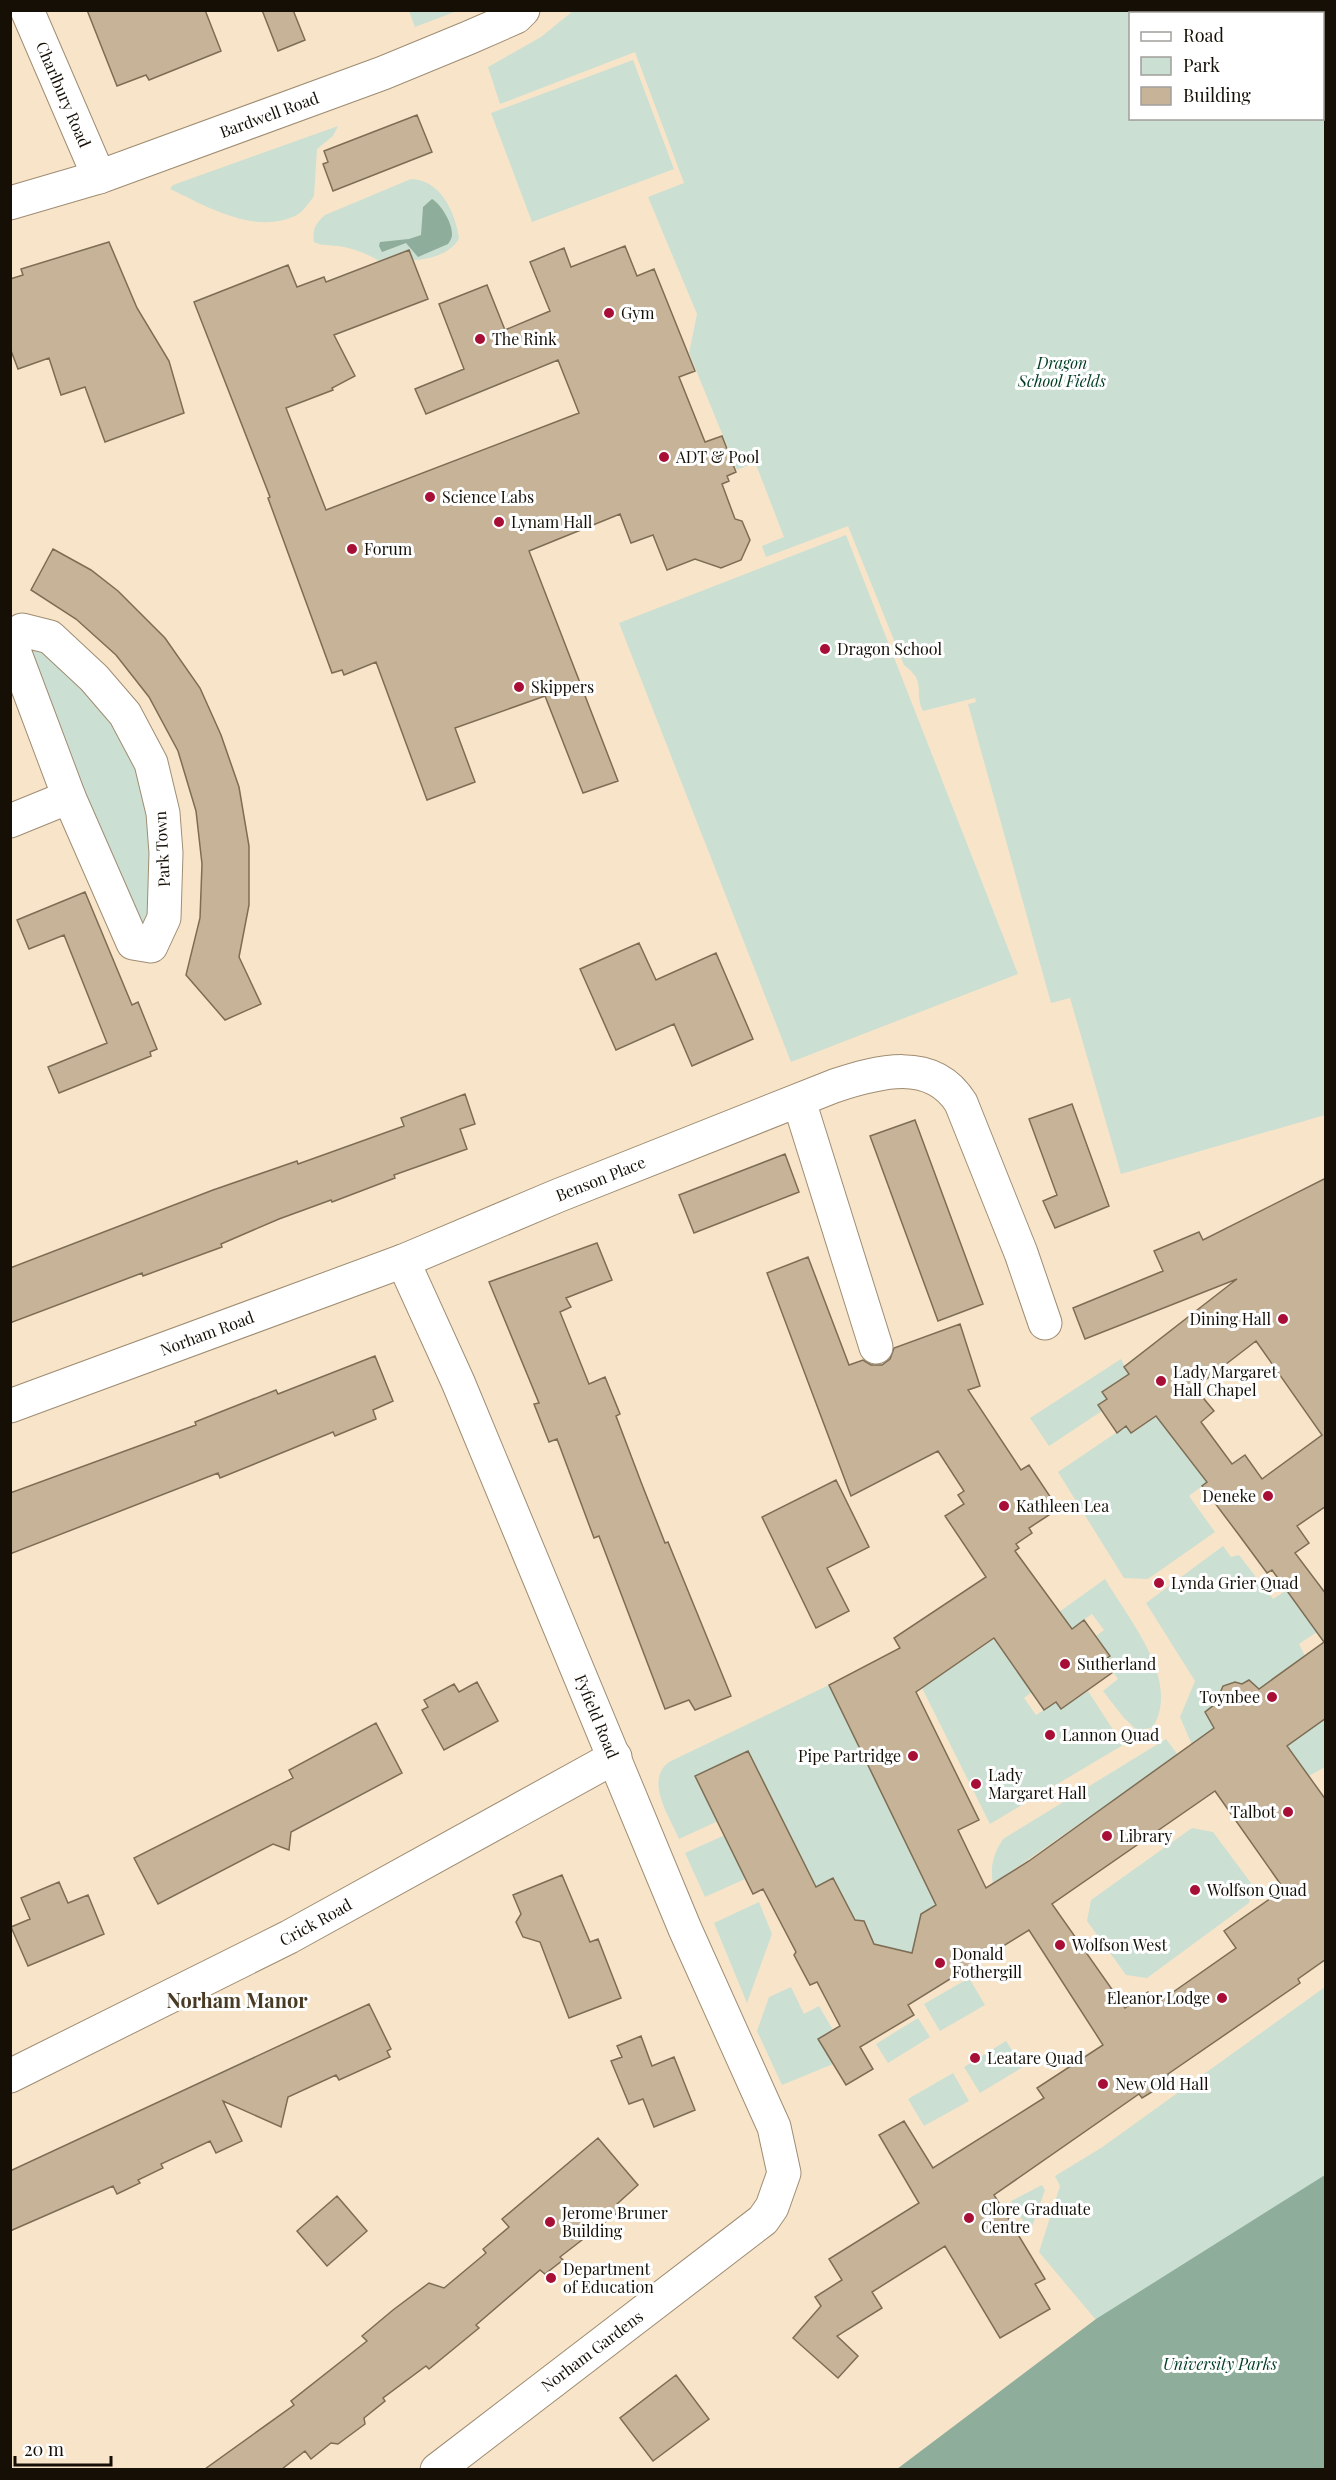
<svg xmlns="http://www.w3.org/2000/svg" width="1336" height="2480" font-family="'Playfair Display',serif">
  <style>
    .green { fill: #cbdfd3; fill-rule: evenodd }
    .forest { fill: #8ead9a }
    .building { fill: #c7b498; stroke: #7d6d54; stroke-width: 1.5; fill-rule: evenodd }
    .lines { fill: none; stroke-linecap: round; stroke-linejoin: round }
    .minor-casing { stroke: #9f8d73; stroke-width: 35 }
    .minor { stroke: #fff; stroke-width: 33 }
    .poi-dot { fill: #a70f37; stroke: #fff; stroke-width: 2 }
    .labels { text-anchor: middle; stroke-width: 6; stroke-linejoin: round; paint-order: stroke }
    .street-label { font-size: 16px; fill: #150f06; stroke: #fff }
    .poi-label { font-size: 16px; fill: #150f06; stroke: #fff; text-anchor: start }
    .park-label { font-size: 16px; font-style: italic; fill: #003d23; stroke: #fff }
    .quarter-label { font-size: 20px; font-weight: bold; fill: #493a23; stroke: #fff }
  </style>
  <rect width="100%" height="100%" fill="#f8e5c9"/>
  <path class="green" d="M409 11H457L415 27Z
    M573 11H1325V1115L1121 1174 1070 998 1051 1003 968 704 976 702 975 698 923 711C913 690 928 683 904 665L848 526 766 557 762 546 784 537 755 462 737 470 689 353 697 314 648 197 684 183 635 52 500 104 488 67 541 37ZM1130 14H1322V118H1130Z
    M633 60 674 169 532 222 491 113Z
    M338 126 333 136 317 149 314 196C309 203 303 212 295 216 254 235 206 206 170 189L173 185Z
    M411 179C441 180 455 212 459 238 453 253 428 260 413 260L408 250 379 261C366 253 353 248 338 246 329 245 322 246 314 242 312 229 316 223 325 215Z
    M846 535 1018 974 791 1062 619 623Z
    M36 648 96 686 148 782 151 922H132L23 660Z
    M1121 1359 1129 1374 1102 1392 1107 1399 1098 1405 1102 1411 1049 1446 1030 1418Z
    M1156 1415 1207 1482 1189 1496 1215 1532 1148 1579 1124 1578 1058 1472 1126 1426 1131 1433Z
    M1223 1546 1231 1557 1239 1555 1273 1599 1287 1590 1317 1632 1299 1644 1305 1656 1259 1689 1249 1680 1242 1684 1235 1682 1223 1686 1220 1693 1214 1728 1192 1745 1180 1717 1195 1681 1146 1603Z
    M1105 1579C1129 1620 1181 1680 1153 1727L1138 1731 1124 1718 1103 1691 1118 1679 1104 1660 1110 1656 1096 1636 1104 1630 1092 1614 1070 1630 1059 1612Z
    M1013 1626 1032 1692 1024 1698 1036 1715 1056 1702 1061 1709 1088 1691 1123 1745 990 1824 922 1688Z
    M829 1685 926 1885 942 1911 931 1908 921 1915 918 1927 931 1948 883 1978 833 1878 815 1887 748 1751 696 1776 718 1821 679 1839C670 1817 644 1781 669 1762Z
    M1325 1718V1767L1309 1776 1269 1752Z
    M1166 1739 1178 1755 993 1884C990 1866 993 1855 1003 1839Z
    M1192 1828 1213 1832 1251 1883 1249 1903 1147 1978 1126 1975 1087 1921 1091 1900Z
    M725 1835 745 1879 705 1897 685 1853Z
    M759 1902 772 1934 747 2003 714 1923Z
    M969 1978 985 2005 940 2031 924 2004Z
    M791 1987 804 2014 819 2006 833 2030 818 2039 833 2064 782 2085 757 2031 769 1997Z
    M1325 1987V2469L897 2470 1096 2320 1039 2252 1060 2186 1055 2176 1101 2148Z
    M918 2018 930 2037 888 2063 876 2044Z
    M1006 2041 1023 2067 980 2093 964 2067Z
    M953 2073 969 2101 924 2126 908 2099Z
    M1042 2185 1045 2190 1030 2232 1011 2201Z"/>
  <path class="forest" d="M432 199C441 204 453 224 452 235 452 238 450 241 448 244L418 257 406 243 382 252 379 246 380 242 409 239 421 235 423 207Z
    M1325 2175V2469H897L1096 2319Z"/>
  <path class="building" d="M87 10H205L221 51 149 80 146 75 117 86Z
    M262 10H293L305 40 278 51Z
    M417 115 432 152 333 191 323 164 328 162 324 151Z
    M109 242 137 308 169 361 184 413 105 442 85 387 61 395 49 358 18 369 10 348V279L23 275 21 269Z
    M625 246 637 276 654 269 695 371 679 377 705 442 722 436 736 472 727 476 729 481 722 484 735 519 742 521 750 540 741 560 721 568 695 559 667 570 653 535 631 543 620 514 529 551 618 781 583 793 545 696 455 728 475 782 427 800 376 662 344 675 342 670 332 673 268 498 270 497 194 302 288 265 297 287 324 277 326 282 409 250 428 299 334 335 355 376 332 388 333 390 286 408 326 510 579 413 558 360 426 414 415 389 464 369 439 304 487 285 505 330 550 311 530 262 564 248 571 267Z
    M53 549 91 570 118 591 165 638 200 688 221 735 239 787 249 846V905L239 957 261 1004 225 1020 186 975 200 918 202 864 196 811 178 751 149 697 116 655 76 619 31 590Z
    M85 892 132 1005 138 1002 157 1049 150 1052 151 1056 59 1093 48 1067 107 1043 64 935 29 949 17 920Z
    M639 943 656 980 716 953 753 1039 692 1066 674 1024 616 1050 580 969Z
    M465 1094 475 1124 460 1129 467 1149 394 1175 395 1178 332 1202 331 1200 279 1219 221 1244 222 1247 143 1276 142 1273 10 1323V1268L213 1190 297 1161 298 1164 404 1126 401 1118Z
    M1072 1104 1109 1206 1055 1228 1043 1201 1057 1195 1029 1119Z
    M915 1120 983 1304 938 1321 870 1136Z
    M785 1154 799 1192 694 1233 679 1195Z
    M1326 1178V1506L1297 1526 1309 1543 1295 1553 1326 1594V1718L1287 1746 1326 1800V1959L1298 1979 1300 1983 1168 2074 1170 2081 1142 2098 1139 2094 994 2195 1045 2279 1035 2284 1050 2309 1000 2338 945 2246 872 2292 882 2308 837 2336 858 2356 838 2378 793 2338 821 2306 815 2297 842 2280 829 2259 919 2203 879 2135 904 2121 933 2168 1044 2098 1037 2088 1103 2045 1029 1930 908 2005 914 2015 860 2047 873 2069 846 2085 818 2039 840 2026 817 1982 810 1985 794 1955 796 1952 763 1889 753 1894 695 1776 748 1751 816 1887 833 1878 855 1920 864 1921 874 1944 912 1953 921 1914 936 1905 829 1685 900 1648 894 1638 986 1577 945 1516 964 1504 958 1495 964 1491 938 1451 851 1496 767 1273 808 1257 849 1365 863 1360 871 1365H882L890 1359 894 1348 960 1324 980 1386 968 1390 1021 1470 1029 1465 1053 1501 1044 1507 1049 1515 1029 1528 1032 1533 1016 1544 1019 1548 1015 1551 1072 1629 1084 1620 1110 1656 1104 1660 1113 1672 1061 1709 1056 1702 1044 1710 994 1638 916 1692 979 1820 958 1830 986 1888 1029 1861 1214 1728 1205 1712 1219 1701 1220 1693 1223 1686 1235 1682 1242 1684 1249 1680 1259 1689 1324 1642 1272 1570 1267 1573 1239 1535 1202 1486 1207 1482 1156 1416 1131 1433 1126 1426 1117 1433 1098 1405 1107 1399 1102 1392 1129 1374 1124 1367 1237 1279 1085 1339 1073 1308 1163 1271 1154 1251 1199 1232 1203 1240ZM1256 1341 1322 1435 1262 1479 1245 1455 1232 1464 1201 1422 1214 1411 1195 1388ZM1215 1791 1284 1889 1224 1931 1236 1948 1156 2004 1148 1992 1125 2008 1052 1904Z
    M597 1243 612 1280 566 1298 571 1307 560 1312 589 1384 605 1377 620 1414 616 1416 641 1482 665 1543 668 1542 731 1696 695 1710 689 1700 665 1709 599 1536 594 1538 557 1439 549 1442 534 1404 539 1403 489 1282Z
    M375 1356 393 1401 373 1410 376 1419 335 1436 333 1432 220 1478 218 1473 10 1554V1493L196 1425 195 1422 276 1390 278 1394Z
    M836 1480 869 1547 827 1568 849 1611 816 1628 762 1517Z
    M477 1682 498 1721 444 1750 422 1710 428 1707 424 1700 454 1684 459 1692Z
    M376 1723 402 1773 291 1832 289 1850 273 1844 158 1904 134 1858 293 1778 289 1770Z
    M562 1875 590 1942 598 1939 621 1998 569 2018 540 1942 523 1937 516 1922 521 1914 513 1895Z
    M59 1882 68 1903 88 1895 104 1934 28 1966 11 1927 30 1919 21 1898Z
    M369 2004 391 2049 387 2051 390 2057 339 2080 336 2075 288 2097 281 2127 223 2101 242 2141 216 2153 210 2141 161 2164 163 2168 138 2180 140 2183 117 2194 113 2186 10 2231V2171Z
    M641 2036 652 2066 674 2057 695 2110 654 2127 643 2099 629 2104 611 2061 622 2057 617 2046Z
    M598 2138 638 2185 617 2204 622 2209 560 2257 563 2260 545 2274 540 2270 476 2325 479 2328 429 2369 426 2366 383 2398 385 2401 364 2418 365 2424 338 2444 331 2443 311 2459 305 2451 282 2469H205L294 2405 291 2401 367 2341 362 2336 393 2310 429 2283 444 2288 486 2253 483 2249 509 2227 502 2219Z
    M337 2196 367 2231 327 2266 297 2231Z
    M676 2375 709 2419 653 2461 620 2418Z"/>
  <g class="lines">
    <defs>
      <g id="minor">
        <path id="s1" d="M27 10 99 177"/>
        <path id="s2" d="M10 203 99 177 383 73 468 38 516 17 523 10"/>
        <path d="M22 630 50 637 94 678 125 714 151 763 163 813 166 853 164 918 151 946 133 943 69 797 13 648Z"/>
        <path d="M10 821 69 797"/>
        <path d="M799 1101 876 1347"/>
        <path id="s3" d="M403 1261 458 1382 685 1929 774 2127 784 2173 772 2207 763 2220 437 2470"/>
        <path id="s4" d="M10 1406 403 1261 557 1196 834 1086C877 1072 932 1056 961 1103L1021 1253 1045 1323"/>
        <path id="s5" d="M10 2076 289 1937 615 1757"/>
      </g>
    </defs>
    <use href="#minor" class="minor-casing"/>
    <use href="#minor" class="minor"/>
  </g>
  <g class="poi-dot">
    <circle cx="609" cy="313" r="6"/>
    <circle cx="480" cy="339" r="6"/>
    <circle cx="664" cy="457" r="6"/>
    <circle cx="430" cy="497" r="6"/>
    <circle cx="499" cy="522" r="6"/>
    <circle cx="352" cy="549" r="6"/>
    <circle cx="825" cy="649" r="6"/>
    <circle cx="519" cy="687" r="6"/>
    <circle cx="1283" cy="1319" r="6"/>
    <circle cx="1161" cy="1381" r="6"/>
    <circle cx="1268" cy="1496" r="6"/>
    <circle cx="1004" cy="1506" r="6"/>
    <circle cx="1159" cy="1583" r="6"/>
    <circle cx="1065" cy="1664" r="6"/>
    <circle cx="1272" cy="1697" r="6"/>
    <circle cx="1050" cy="1735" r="6"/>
    <circle cx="913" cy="1756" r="6"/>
    <circle cx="976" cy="1784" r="6"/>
    <circle cx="1288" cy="1812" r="6"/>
    <circle cx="1107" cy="1836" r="6"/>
    <circle cx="1195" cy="1890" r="6"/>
    <circle cx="1060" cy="1945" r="6"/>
    <circle cx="940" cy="1963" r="6"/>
    <circle cx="1222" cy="1998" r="6"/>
    <circle cx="975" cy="2058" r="6"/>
    <circle cx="1103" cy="2084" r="6"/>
    <circle cx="969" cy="2218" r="6"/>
    <circle cx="550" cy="2222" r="6"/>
    <circle cx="551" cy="2278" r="6"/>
  </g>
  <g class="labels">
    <g class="street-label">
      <text dy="6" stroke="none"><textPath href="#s1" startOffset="92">Charlbury Road</textPath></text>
      <text dy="6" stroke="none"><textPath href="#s2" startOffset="274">Bardwell Road</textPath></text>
      <text transform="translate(162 849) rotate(-93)" y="6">Park Town</text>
      <text dy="6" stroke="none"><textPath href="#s4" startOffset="633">Benson Place</textPath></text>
      <text dy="6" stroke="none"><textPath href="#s4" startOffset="210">Norham Road</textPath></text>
      <text dy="6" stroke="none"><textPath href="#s3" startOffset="495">Fyfield Road</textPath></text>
      <text dy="6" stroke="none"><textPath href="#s5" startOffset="342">Crick Road</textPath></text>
      <text transform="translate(592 2351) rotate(-37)" y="6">Norham Gardens</text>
    </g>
    <g class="poi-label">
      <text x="621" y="319">Gym</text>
      <text x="492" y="345">The Rink</text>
      <text x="676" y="463">ADT &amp; Pool</text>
      <text x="442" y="503">Science Labs</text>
      <text x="511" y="528">Lynam Hall</text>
      <text x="364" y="555">Forum</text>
      <text x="837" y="655">Dragon School</text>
      <text x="531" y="693">Skippers</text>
      <text x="1271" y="1325" text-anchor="end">Dining Hall</text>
      <text x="1173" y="1378">Lady Margaret<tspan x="1173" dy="18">Hall Chapel</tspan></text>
      <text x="1256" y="1502" text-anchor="end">Deneke</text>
      <text x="1016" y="1512">Kathleen Lea</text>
      <text x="1171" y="1589">Lynda Grier Quad</text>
      <text x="1077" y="1670">Sutherland</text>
      <text x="1260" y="1703" text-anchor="end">Toynbee</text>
      <text x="1062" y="1741">Lannon Quad</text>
      <text x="901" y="1762" text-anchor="end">Pipe Partridge</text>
      <text x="988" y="1781">Lady<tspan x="988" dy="18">Margaret Hall</tspan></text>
      <text x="1276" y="1818" text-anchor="end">Talbot</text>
      <text x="1119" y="1842">Library</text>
      <text x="1207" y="1896">Wolfson Quad</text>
      <text x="1072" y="1951">Wolfson West</text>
      <text x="952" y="1960">Donald<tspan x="952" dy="18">Fothergill</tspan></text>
      <text x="1210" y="2004" text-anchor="end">Eleanor Lodge</text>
      <text x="987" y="2064">Leatare Quad</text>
      <text x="1115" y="2090">New Old Hall</text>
      <text x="981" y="2215">Clore Graduate<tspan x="981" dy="18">Centre</tspan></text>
      <text x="562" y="2219">Jerome Bruner<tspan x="562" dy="18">Building</tspan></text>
      <text x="563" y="2275">Department<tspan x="563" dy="18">of Education</tspan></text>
    </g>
    <g class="park-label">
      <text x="1062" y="369">Dragon<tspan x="1062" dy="18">School Fields</tspan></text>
      <text x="1220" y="2370">University Parks</text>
    </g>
    <g class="quarter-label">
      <text x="237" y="2008">Norham Manor</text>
    </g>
  </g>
  <rect width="1336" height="2480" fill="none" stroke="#150f06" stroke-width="24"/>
  <rect x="1129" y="12" width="195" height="108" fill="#ffffff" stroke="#a19f9b" stroke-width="1.5"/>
  <rect x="1141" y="32" width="30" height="9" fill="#ffffff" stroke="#a19f9b" stroke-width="1.5"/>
  <text x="1183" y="42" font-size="18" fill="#150f06">Road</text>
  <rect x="1141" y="57" width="30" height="18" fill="#cbdfd3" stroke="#a19f9b" stroke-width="1.5"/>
  <text x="1183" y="72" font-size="18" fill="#150f06">Park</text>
  <rect x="1141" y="87" width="30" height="18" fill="#c7b498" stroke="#a19f9b" stroke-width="1.5"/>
  <text x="1183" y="102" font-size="18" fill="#150f06">Building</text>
  <path d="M15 2456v9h96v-9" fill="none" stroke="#150f06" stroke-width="3"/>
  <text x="24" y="2456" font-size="18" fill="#150f06" stroke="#ffffff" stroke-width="4.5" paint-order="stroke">20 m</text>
</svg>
